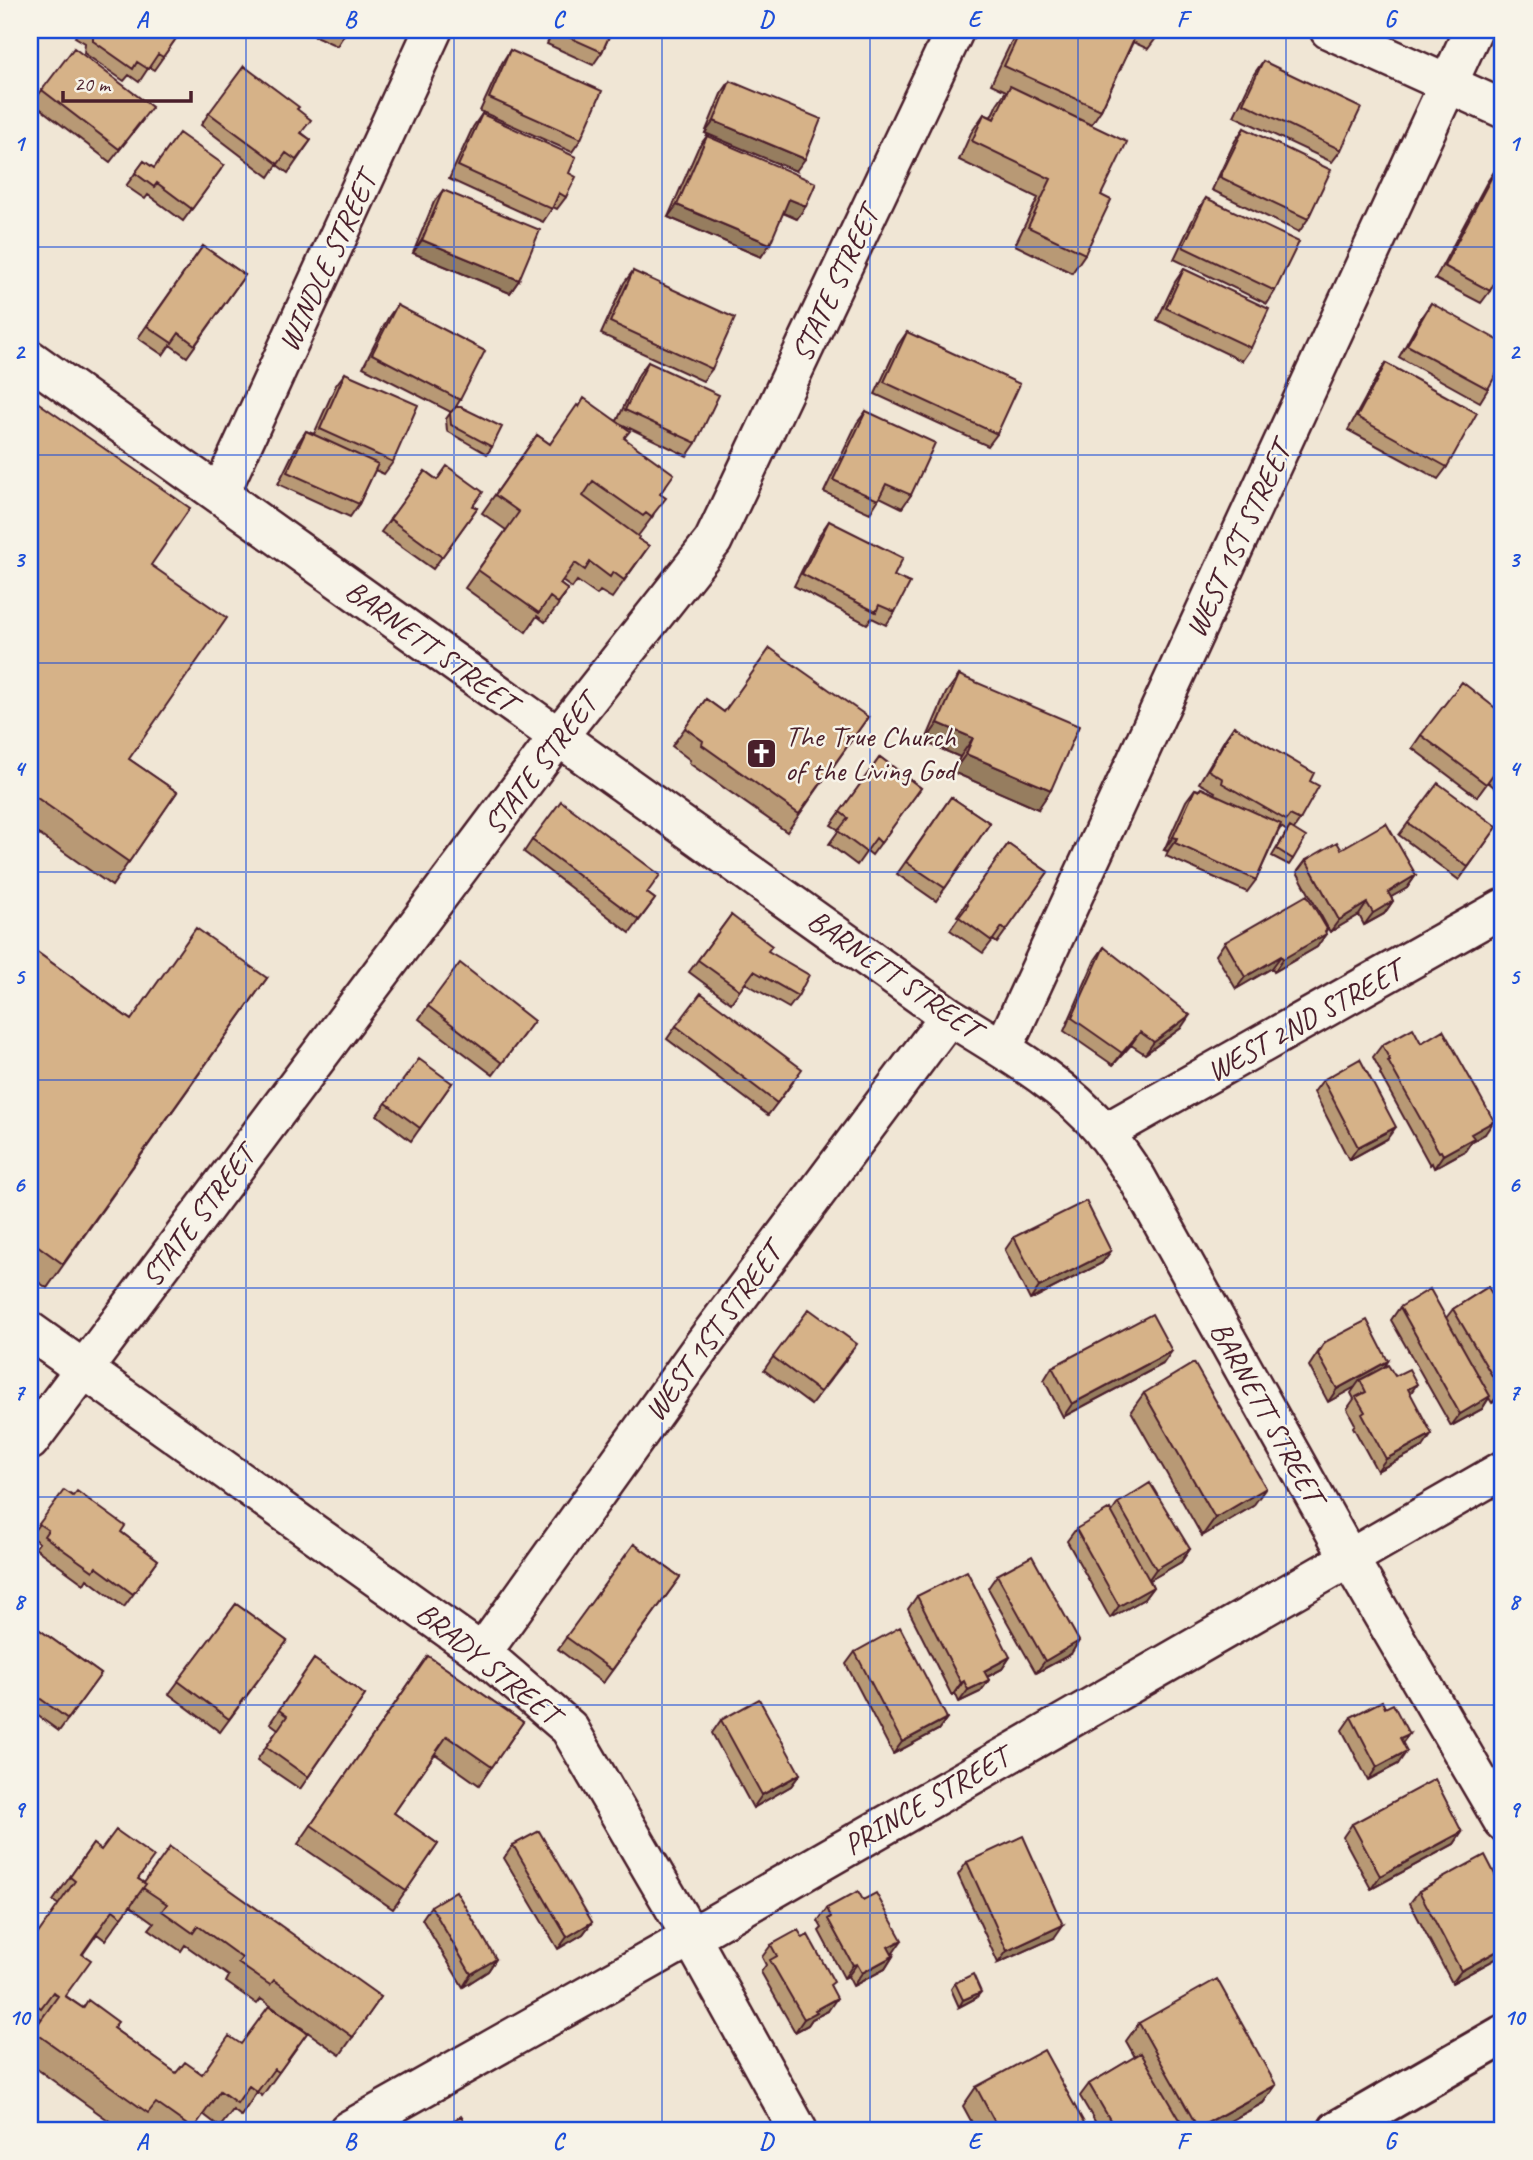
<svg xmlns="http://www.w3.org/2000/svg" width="1533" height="2160" font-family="Caveat,sans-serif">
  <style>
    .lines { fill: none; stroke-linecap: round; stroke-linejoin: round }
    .minor-casing { stroke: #4a1f2b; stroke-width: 42 }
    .primary-casing { stroke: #4a1f2b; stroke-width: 44 }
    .minor { stroke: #f7f3e8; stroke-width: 37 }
    .primary { stroke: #f7f3e8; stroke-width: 38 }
    .wall { fill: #b89975; stroke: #4a1f2b; stroke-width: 2 }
    .shaded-wall { fill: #967d5f; stroke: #4a1f2b; stroke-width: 2 }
    .building { fill: #d6b288; stroke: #4a1f2b; stroke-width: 2 }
    .grid { fill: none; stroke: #1d4ed8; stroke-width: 2; stroke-opacity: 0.55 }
    .labels { text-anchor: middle; stroke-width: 5; stroke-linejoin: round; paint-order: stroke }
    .street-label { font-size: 30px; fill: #4a1f2b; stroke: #f7f3e8 }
    .poi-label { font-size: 30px; fill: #4a1f2b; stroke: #f7f3e8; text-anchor: start }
    .neatline { fill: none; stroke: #1d4ed8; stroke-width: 2.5 }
    .grid-label { font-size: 23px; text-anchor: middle; font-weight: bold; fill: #1d4ed8 }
  </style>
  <rect width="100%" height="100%" fill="#f0e6d5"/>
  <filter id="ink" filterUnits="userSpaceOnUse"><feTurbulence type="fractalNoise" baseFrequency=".0143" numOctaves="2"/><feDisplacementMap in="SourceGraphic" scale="14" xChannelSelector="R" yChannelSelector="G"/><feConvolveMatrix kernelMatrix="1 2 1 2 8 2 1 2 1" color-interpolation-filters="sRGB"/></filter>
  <g filter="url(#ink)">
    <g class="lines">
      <defs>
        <path id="minor" d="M1329 30 1503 109
          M30 359 949 1016C1004 1050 1063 1083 1105 1133 1116 1147 1126 1163 1137 1178L1349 1558 1503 1822
          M220 494 433 30
          M1003 1049 1473 30
          M1104 1133 1503 908
          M30 1331 482 1653 569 1728 691 1937 798 2130
          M30 1441 558 737 713 541 955 30
          M482 1653 702 1346 949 1016
          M348 2130 691 1937 1503 1470"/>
        <path id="primary" d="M1338 2130 1503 2035"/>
      </defs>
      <use href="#minor" class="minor-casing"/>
      <use href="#primary" class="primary-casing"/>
      <use href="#minor" class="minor"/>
      <use href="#primary" class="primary"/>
    </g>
    <path class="wall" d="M80 30H182L154 70 149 67 139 82 129 75 124 81 84 53 85 43 75 37Z
      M302 30H347L337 46Z
      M553 30H612L602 52 593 65 547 44Z
      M1017 30H1162L1148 49 1133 42 1101 110 1091 125 1101 195 1085 254 1072 273 1015 245 1038 198 959 160 971 133 984 114 991 117 997 104 1006 91 991 84Z
      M510 50 581 139 572 152 480 111 502 63Z
      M1263 61 1341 150 1332 162 1234 116 1254 74Z
      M730 81 796 171 705 133 721 94Z
      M42 90 143 120 110 162 33 103Z
      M297 109 302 133 311 140 288 173 277 165 269 177 201 125 209 113Z
      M482 114 569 173 566 197 557 209 553 207 543 222 449 179 473 127Z
      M1244 128 1308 219 1299 232 1212 190 1235 141Z
      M707 136 797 219 783 213 761 257 668 217 698 148Z
      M144 161 154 168 224 165 183 221 148 195 145 199 126 186Z
      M1496 169 1490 291 1481 303 1435 279 1487 182Z
      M443 190 519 280 510 293 413 253 434 202Z
      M1206 198 1275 291 1267 304 1174 259 1197 211Z
      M203 246 245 275 187 357 170 345 163 355 138 338Z
      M1184 269 1251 348 1242 361 1157 320 1175 282Z
      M633 271 712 369 703 381 601 334 624 283Z
      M1431 303 1488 389 1480 402 1399 357 1422 316Z
      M397 305 460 400 454 410 492 447 487 454 447 431 446 419 451 412 363 367 388 318Z
      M907 332 997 434 988 446 875 394 898 345Z
      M648 362 696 443 687 456 621 424 625 438 660 494 653 516 638 536V539L649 546 612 598 600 591 597 595 577 581 572 588 562 581 560 584 568 590 556 608 545 622 537 616 526 632 465 588 506 530 482 513 537 435 550 444 579 406 617 421 639 374Z
      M1386 363 1447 467 1438 479 1348 430 1378 375Z
      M345 373 393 462 384 474 375 470 359 504 350 517 278 484 298 443 306 431 314 434 336 385Z
      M30 397 151 565 129 759 177 792 112 886 30 828Z
      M866 411 911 495 902 508 880 497 870 513 824 492 857 423Z
      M425 471 477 508 433 569 381 532Z
      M829 521 895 612 886 625 872 618 867 624 794 586 820 534Z
      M959 675 1038 809 953 772 960 757 925 742 946 693Z
      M706 699 724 712 868 717 787 832 689 763 690 760 672 746Z
      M1503 714V777L1495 788 1488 782 1477 797 1412 748 1421 735Z
      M1234 726 1310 781 1300 820 1294 829 1293 859 1289 865 1272 856 1287 831 1281 827 1278 832 1256 880 1247 892 1166 856 1168 851 1164 850 1186 801 1195 789 1199 790 1201 788 1214 794 1215 792 1199 783 1225 739Z
      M880 757 921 788 872 855 867 851 857 865 829 844 839 830 831 825Z
      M951 797 990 823 936 901 897 874Z
      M1408 823 1497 827 1459 880 1399 835Z
      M532 840 647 893 655 899 630 933 524 852Z
      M1008 844 1048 872 997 943 993 940 983 953 950 930 959 917 957 916Z
      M1341 849 1416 875 1407 888 1391 897 1393 901 1384 914 1364 925 1359 915 1330 932 1297 872 1306 860Z
      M731 915 768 951 798 996 789 1008 745 983 731 1003 689 972Z
      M1327 929 1317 947 1274 972 1272 968 1236 989 1216 955 1225 942Z
      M30 947 131 1020 267 978 47 1288 30 1276Z
      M1104 947 1181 1028 1145 1054 1131 1045 1113 1065 1064 1031 1095 960Z
      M428 1006 534 1021 493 1075 419 1019Z
      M676 1026 793 1082 768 1115 667 1039Z
      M1421 1043 1485 1134 1471 1142 1465 1151 1434 1168 1432 1163 1430 1165 1380 1074 1381 1072 1373 1057 1382 1045Z
      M1323 1080 1387 1139 1349 1160 1314 1092Z
      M452 1083 411 1141 377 1115 386 1103Z
      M1014 1237 1111 1251 1102 1263 1030 1300 1005 1250Z
      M1503 1268V1296L1494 1281Z
      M1488 1287 1503 1397 1492 1403 1489 1398 1482 1409 1451 1426 1391 1320 1400 1307 1446 1318 1453 1309Z
      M1325 1342 1388 1361 1384 1367 1395 1376 1410 1393 1423 1447 1377 1471 1353 1427 1355 1424 1347 1409 1354 1399 1351 1393 1355 1387 1328 1402 1309 1366Z
      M773 1357H848L811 1405 764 1370Z
      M1163 1364 1063 1417 1044 1380 1052 1367Z
      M1144 1393 1253 1506 1202 1536 1131 1411Z
      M1118 1503 1190 1549 1181 1562 1150 1580 1153 1587 1144 1599 1110 1618 1067 1541 1076 1529 1112 1512Z
      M39 1524 121 1532 158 1560 124 1607 87 1579 84 1584 35 1548 39 1543 30 1536Z
      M634 1544 680 1577 603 1683 558 1649Z
      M997 1575 1071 1654 1036 1673 988 1588Z
      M917 1596 1010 1657 1002 1669 987 1677 989 1680 980 1692 959 1702 955 1693 952 1696 908 1609Z
      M236 1604 287 1641 220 1732 169 1694Z
      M30 1623 101 1674 59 1731 30 1710Z
      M855 1652 947 1718 938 1730 893 1754 846 1664Z
      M428 1656 523 1722 479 1785 435 1754 394 1813 438 1844 393 1909 298 1844Z
      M314 1659 365 1695 300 1789 257 1760 278 1729 270 1723Z
      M1385 1708 1409 1734 1402 1743 1398 1764 1368 1780 1342 1730 1351 1717Z
      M721 1720 800 1774 791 1786 753 1808 712 1733Z
      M1352 1824 1462 1832 1454 1844 1371 1889 1343 1837Z
      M93 1844 144 1883 381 1997 340 2055 261 1999 257 2004 226 1982 229 1976 185 1945 181 1951 149 1929 154 1923 130 1906 105 1940 97 1934 83 1954 66 1996 83 2008 113 2028 176 2073 202 2074 241 2044 307 2033 262 2096 257 2092 241 2116 233 2110 220 2127 203 2114 192 2130H145L140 2126 137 2130H122L30 2064V2035L41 2019 36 2015 30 2024V1945L59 1905 53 1901Z
      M513 1845 592 1922 583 1934 558 1949 504 1858Z
      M967 1862 1054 1938 998 1963 958 1875Z
      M1503 1890V1955L1452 1983 1410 1903 1419 1891Z
      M431 1906 496 1959 488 1971 463 1987 422 1919Z
      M827 1908 893 1953H892L893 1956 885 1969 853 1986 848 1976 844 1978 819 1931 822 1928 818 1921Z
      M771 1945 831 1987 828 2011 812 2019 808 2025 795 2032 761 1972 766 1965 762 1957Z
      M955 1983 976 1998 959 2007 951 1989Z
      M1139 2023 1276 2085 1263 2103 1214 2130H1100L1080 2096 1089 2084 1135 2057 1126 2041Z
      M976 2087 1088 2130H976L963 2106Z"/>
    <path class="shaded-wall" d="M714 121 805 159 796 171 705 133Z
      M789 199 806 206 797 219 780 211Z
      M677 205 770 244 761 257 668 217Z
      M422 240 519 280 510 293 413 253Z
      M938 723 973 738 960 757 925 742Z
      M966 754 1051 790 1038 809 953 772Z
      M1173 837 1177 838 1168 851 1164 850Z
      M1416 875 1407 888 1379 904 1388 892Z
      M1393 901 1384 914 1364 925 1373 913Z
      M1367 903 1359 915 1330 932 1339 920Z
      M1327 929 1321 937 1326 934 1317 947 1274 972 1283 959Z
      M1281 956 1272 968 1236 989 1245 977Z
      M1190 1015 1181 1028 1145 1054 1154 1042Z
      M1140 1032 1131 1045 1113 1065 1122 1053Z
      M1494 1121 1485 1134 1471 1142 1465 1151 1434 1168 1443 1155 1471 1134Z
      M1396 1127 1387 1139 1349 1160 1358 1147Z
      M1111 1251 1102 1263 1030 1300 1039 1287Z
      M1172 1351 1163 1364 1063 1417 1072 1404Z
      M1388 1361 1380 1374 1360 1380 1355 1387 1328 1402 1337 1389Z
      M1417 1384 1408 1397V1389Z
      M1503 1390V1397L1492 1403 1501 1391Z
      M1490 1396 1482 1409 1451 1426 1460 1414Z
      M1432 1434 1423 1447 1377 1471 1386 1459Z
      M1266 1488 1253 1506 1202 1536 1215 1518Z
      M1190 1549 1181 1562 1147 1582 1156 1569Z
      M1153 1587 1144 1599 1110 1618 1119 1606Z
      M1079 1641 1071 1654 1036 1673 1045 1661Z
      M1010 1657 1002 1669 975 1683 984 1671Z
      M989 1680 980 1692 959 1702 968 1690Z
      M964 1681 955 1693 952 1696 961 1683Z
      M947 1718 938 1730 893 1754 902 1742Z
      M1409 1734 1400 1746V1738Z
      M1407 1751 1398 1764 1368 1780 1377 1767Z
      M800 1774 791 1786 753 1808 762 1795Z
      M1462 1832 1454 1844 1371 1889 1380 1876Z
      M592 1922 583 1934 558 1949 567 1937Z
      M1063 1925 1054 1938 998 1963 1007 1951Z
      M902 1940 893 1953 880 1960 888 1947Z
      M1503 1948V1955L1452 1983 1461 1971Z
      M893 1956 885 1969 853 1986 862 1973Z
      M496 1959 488 1971 463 1987 471 1974Z
      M857 1964 848 1976 844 1978 853 1965Z
      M981 1992 976 1998 959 2007 963 2000Z
      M837 1998 828 2011 812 2019 808 2025 795 2032 804 2019 815 2010Z
      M1276 2085 1263 2103 1214 2130H1197L1198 2128Z"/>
    <path class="building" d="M93 30H182L163 57 158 54 148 69 137 62 133 69 93 41Z
      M337 30H347L345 34Z
      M556 30H612L602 52 555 31Z
      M1021 30H1138L1101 110 1004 66Z
      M74 48 152 107 119 149 42 90Z
      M510 50 602 91 581 139 489 98Z
      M1263 61 1361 108 1341 150 1243 103Z
      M244 66 299 107 297 109 311 120 301 133 311 140 296 160 286 153 278 164 209 113Z
      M730 81 821 119 805 159 714 121Z
      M1010 86 1127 142 1101 195 1111 200 1085 254 1028 227 1051 179 972 141 984 114 994 119Z
      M482 114 576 157 569 173 576 177 566 197 559 193 552 209 458 166Z
      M1244 128 1331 170 1308 219 1220 177Z
      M179 133 224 165 192 209 157 183 154 187 135 173 144 161 154 168Z
      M707 136 816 183 806 206 789 199 770 244 677 205Z
      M1496 169 1503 173V266L1490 291 1444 266Z
      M443 190 540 230 519 280 422 240Z
      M1206 198 1299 242 1275 291 1183 247Z
      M203 246 245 275 195 345 179 333 172 343 147 326Z
      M1184 269 1269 309 1251 348 1166 308Z
      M633 271 735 318 712 369 610 322Z
      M1431 303 1503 343V362L1488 389 1407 345Z
      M397 305 485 351 460 400 372 354Z
      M907 332 1020 384 997 434 884 382Z
      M648 362 719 395 696 443 625 410Z
      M1386 363 1477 413 1447 467 1357 417Z
      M345 373 418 405 393 462 320 429Z
      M30 397 190 508 151 565 227 618 129 759 177 792 129 862 30 793Z
      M584 398 630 431 624 438 674 474 660 494 666 498 651 517 646 513 643 516 593 481 583 496 639 537 638 539 649 546 624 580 613 572 610 577 590 562 585 570 575 563 560 584 568 590 558 603 550 597 539 613 478 570 519 512 495 495 537 435 550 444 577 405 579 407Z
      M456 407H461L502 427 492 447 451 425 450 413Z
      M866 411 935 443 911 495 886 484 878 500 833 480Z
      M306 431 378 464 359 504 287 472Z
      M447 466 483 492 473 506 477 508 442 557 390 519 425 471 437 480Z
      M829 521 903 558 894 576 910 583 895 612 879 605 876 612 802 574Z
      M770 648 868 717 799 814 702 745 703 741 685 728 706 699 724 712Z
      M959 675 1079 726 1051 790 966 754 973 738 938 723Z
      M1462 682 1503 714V774L1497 769 1486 784 1421 735Z
      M1234 726 1314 773 1310 781 1319 786 1300 820 1290 815 1286 820 1222 783 1223 779 1208 770Z
      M880 757 921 788 881 843 876 838 866 852 838 831 848 818 840 812Z
      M1438 783 1497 827 1468 867 1408 823Z
      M1201 788 1281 824 1256 880 1175 843 1177 838 1173 837 1195 789 1199 791Z
      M951 797 990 823 945 888 906 862Z
      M561 801 660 875 647 893 655 899 639 920 532 840Z
      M1386 823 1416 875 1388 892 1393 901 1373 913 1367 903 1339 920 1306 860 1337 842 1341 849Z
      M1290 827 1306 837 1293 859 1277 849Z
      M1008 844 1048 872 1006 931 1002 927 992 941 959 917 968 905 966 903Z
      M1307 895 1327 929 1325 931 1326 934 1283 959 1281 956 1245 977 1225 942Z
      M731 915 772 946 768 951 809 975 798 996 754 971 740 990 698 960Z
      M196 928 267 978 63 1264 30 1240V1162L32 1158 30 1157V947L131 1020Z
      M1104 947 1190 1015 1154 1042 1140 1032 1122 1053 1072 1018Z
      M460 963 534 1021 502 1063 428 1006Z
      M701 993 802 1069 777 1103 676 1026Z
      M1413 1028 1421 1043 1443 1030 1494 1121 1471 1134 1474 1138 1443 1155 1441 1151 1439 1152 1388 1061 1390 1060 1382 1045Z
      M419 1059 452 1083 420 1128 386 1103Z
      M1360 1059 1396 1127 1358 1147 1323 1080Z
      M1086 1201 1111 1251 1039 1287 1014 1237Z
      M1488 1287 1503 1312V1390L1501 1391 1453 1309Z
      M1430 1289 1490 1396 1460 1414 1400 1307Z
      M809 1309 857 1344 820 1392 773 1357Z
      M1152 1314 1172 1351 1072 1404 1052 1367Z
      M1367 1320 1388 1361 1337 1389 1318 1354 1325 1342Z
      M1194 1363 1266 1488 1215 1518 1144 1393Z
      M1388 1365 1395 1376 1409 1369 1417 1384 1408 1389 1432 1434 1386 1459 1362 1414 1365 1412 1356 1397 1366 1392 1360 1380Z
      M1150 1483 1190 1549 1156 1569 1118 1503Z
      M64 1490 73 1496 77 1491 125 1526 121 1532 158 1560 133 1594 96 1567 93 1571 44 1536 48 1530 39 1524Z
      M1110 1509 1153 1587 1119 1606 1076 1529Z
      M634 1544 680 1577 612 1670 566 1637Z
      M1032 1556 1079 1641 1045 1661 997 1575Z
      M967 1571 1010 1657 984 1671 989 1680 968 1690 964 1681 961 1683 917 1596Z
      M236 1604 287 1641 229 1719 178 1681Z
      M30 1623 101 1674 68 1719 30 1691Z
      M900 1627 947 1718 902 1742 855 1652Z
      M428 1656 523 1722 492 1767 447 1736 394 1813 438 1844 406 1891 311 1825Z
      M314 1659 365 1695 308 1777 266 1747 287 1716 279 1710Z
      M759 1699 800 1774 762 1795 721 1720Z
      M1382 1701 1385 1708 1393 1704 1409 1734 1400 1738 1407 1751 1377 1767 1351 1717Z
      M1435 1779 1462 1832 1380 1876 1352 1824Z
      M116 1830 154 1857 138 1879 146 1884 122 1917 113 1910 82 1954 91 1960 65 1996 83 2008 88 2000 118 2022 113 2028 176 2073 185 2062 202 2074 229 2036 241 2044 269 2006 307 2033 279 2072 274 2069 257 2092 249 2086 237 2103 220 2091 193 2129 156 2103 148 2113 33 2031 58 1996 53 1992 41 2008 30 2000V1945L75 1881 70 1877 93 1844 101 1850Z
      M539 1831 592 1922 567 1937 513 1845Z
      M1023 1836 1063 1925 1007 1951 967 1862Z
      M170 1847 381 1997 353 2037 274 1980 270 1985 238 1963 242 1958 198 1926 193 1933 162 1911 167 1904 143 1888 146 1884 144 1883Z
      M1485 1855 1503 1890V1948L1461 1971 1419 1891Z
      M456 1891 496 1959 471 1974 431 1906Z
      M858 1891 863 1900 876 1893 902 1940 888 1947 893 1956 862 1973 857 1964 853 1965 828 1919 831 1917 827 1908Z
      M798 1930 803 1938 808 1935 834 1982 830 1985 837 1998 815 2010 817 2012 804 2019 770 1960 777 1956 771 1945Z
      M973 1974 981 1992 963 2000 955 1983Z
      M1217 1979 1276 2085 1198 2128 1139 2023Z
      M1044 2050 1088 2130H999L976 2087Z
      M1141 2053 1186 2130H1116L1089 2084Z
      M461 2116 470 2130H436Z"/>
  </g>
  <path class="grid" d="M246 30V2130M454 30V2130M662 30V2130M870 30V2130M1078 30V2130M1286 30V2130M30 247H1503M30 455H1503M30 663H1503M30 872H1503M30 1080H1503M30 1288H1503M30 1497H1503M30 1705H1503M30 1913H1503"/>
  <defs>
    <symbol id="church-square" viewBox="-11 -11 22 22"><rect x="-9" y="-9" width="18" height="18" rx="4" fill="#4a1f2b" stroke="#f7f3e8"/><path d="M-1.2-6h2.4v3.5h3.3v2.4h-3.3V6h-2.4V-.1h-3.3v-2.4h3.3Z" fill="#fff"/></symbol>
  </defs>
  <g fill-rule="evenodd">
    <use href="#church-square" x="744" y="736" width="35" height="35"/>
  </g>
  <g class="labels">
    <g class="street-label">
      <text transform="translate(327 262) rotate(-65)" y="10">WINDLE STREET</text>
      <text transform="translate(835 284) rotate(-65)" y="10">STATE STREET</text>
      <text transform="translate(1238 540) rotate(-65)" y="10">WEST 1ST STREET</text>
      <text transform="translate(431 646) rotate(36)" y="10">BARNETT STREET</text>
      <text transform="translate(540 764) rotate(-53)" y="10">STATE STREET</text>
      <text transform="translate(894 974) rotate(35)" y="10">BARNETT STREET</text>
      <text transform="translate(1304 1021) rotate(-29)" y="10">WEST 2ND STREET</text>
      <text transform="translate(198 1216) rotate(-53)" y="10">STATE STREET</text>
      <text transform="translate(713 1332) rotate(-54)" y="10">WEST 1ST STREET</text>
      <text transform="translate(1267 1412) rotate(61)" y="10">BARNETT STREET</text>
      <text transform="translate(488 1663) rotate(39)" y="10">BRADY STREET</text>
      <text transform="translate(926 1801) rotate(-30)" y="10">PRINCE STREET</text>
    </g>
    <g class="poi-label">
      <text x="785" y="746">The True Church<tspan x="785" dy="34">of the Living God</tspan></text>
    </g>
  </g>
  <rect width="1533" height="2160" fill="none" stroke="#f7f3e8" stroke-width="77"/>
  <path d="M63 91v10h128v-10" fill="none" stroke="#4a1f2b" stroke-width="3.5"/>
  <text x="74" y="91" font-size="21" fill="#4a1f2b" stroke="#f7f3e8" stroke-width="5" paint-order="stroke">20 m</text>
  <rect x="38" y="38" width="1456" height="2084" class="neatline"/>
  <g class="grid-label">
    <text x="142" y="27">A</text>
    <text x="350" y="27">B</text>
    <text x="558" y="27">C</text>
    <text x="766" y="27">D</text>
    <text x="974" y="27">E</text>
    <text x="1182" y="27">F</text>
    <text x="1390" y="27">G</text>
    <text x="19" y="151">1</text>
    <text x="1514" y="151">1</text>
    <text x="19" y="359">2</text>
    <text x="1514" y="359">2</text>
    <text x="19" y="567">3</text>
    <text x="1514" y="567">3</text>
    <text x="19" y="776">4</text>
    <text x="1514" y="776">4</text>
    <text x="19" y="984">5</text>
    <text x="1514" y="984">5</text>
    <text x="19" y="1192">6</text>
    <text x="1514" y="1192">6</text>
    <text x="19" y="1400">7</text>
    <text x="1514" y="1400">7</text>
    <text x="19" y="1609">8</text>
    <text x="1514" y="1609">8</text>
    <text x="19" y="1817">9</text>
    <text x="1514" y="1817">9</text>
    <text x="19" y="2025">10</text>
    <text x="1514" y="2025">10</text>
    <text x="142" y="2149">A</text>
    <text x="350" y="2149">B</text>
    <text x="558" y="2149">C</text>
    <text x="766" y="2149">D</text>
    <text x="974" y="2149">E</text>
    <text x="1182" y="2149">F</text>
    <text x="1390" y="2149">G</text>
  </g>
</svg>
